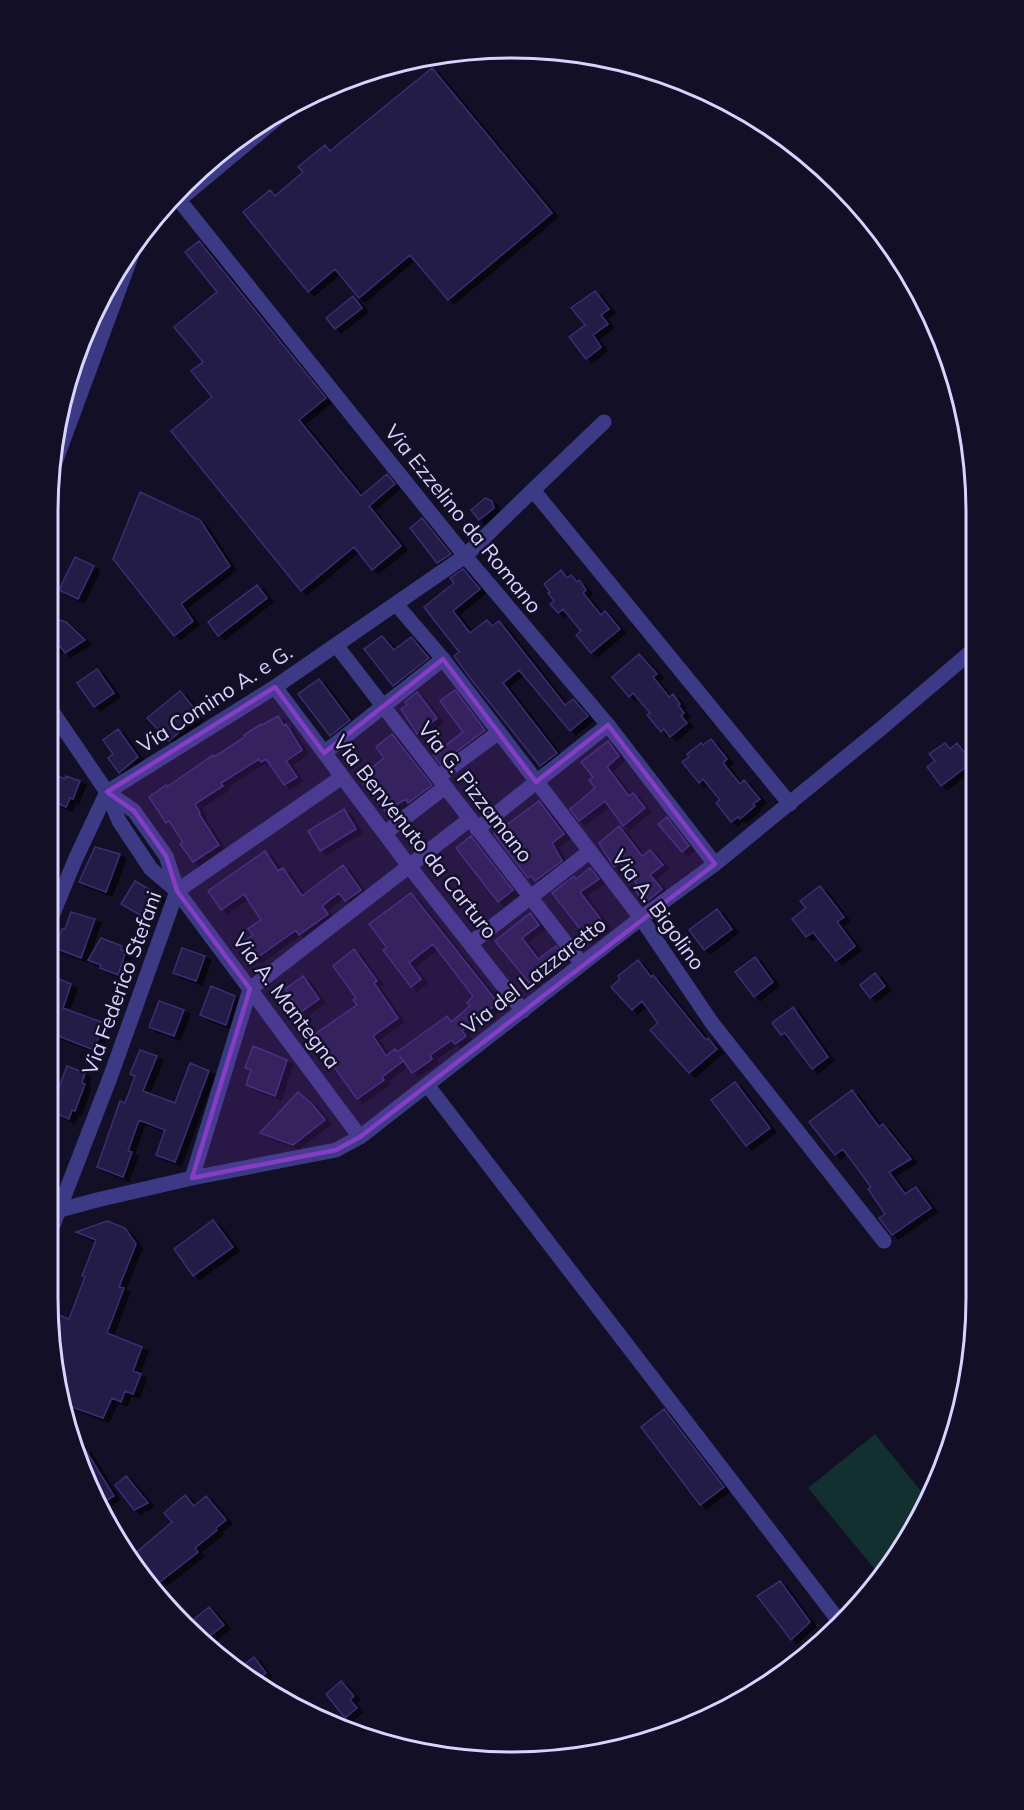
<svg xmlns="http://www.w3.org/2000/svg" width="1024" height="1810" font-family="Mulish,sans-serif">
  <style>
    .green { fill: #12302f }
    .building { fill: #241b47; stroke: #3b2d73; stroke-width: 1.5; filter: url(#shadow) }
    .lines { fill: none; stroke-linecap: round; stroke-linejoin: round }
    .minor { stroke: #3d3a85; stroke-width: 15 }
    .marked { fill: #843dc5; fill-opacity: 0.2; stroke: #843dc5; stroke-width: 4.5; stroke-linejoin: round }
    .labels { text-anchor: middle; stroke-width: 5; stroke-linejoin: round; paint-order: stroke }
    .street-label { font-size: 21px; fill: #d9d4ff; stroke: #130f26 }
    .rim { fill: none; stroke: #d9d4ff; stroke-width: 3 }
  </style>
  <defs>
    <filter id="shadow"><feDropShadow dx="6" dy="4" stdDeviation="0" flood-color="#0009"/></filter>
  </defs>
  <rect width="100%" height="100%" fill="#130f26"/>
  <path class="green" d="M875 1434 928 1500 914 1530 878 1573 808 1488Z"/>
  <path class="building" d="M432 68 552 213 448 300 410 255 359 298 335 269 308 292 243 212 270 190 275 196 303 172 298 167 325 145 330 151Z
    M199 241 326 398 299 420 361 496 387 474 395 484 369 506 401 546 372 570 354 547 301 591 171 431 212 397 191 371 203 362 174 327 217 292 185 252Z
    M595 291 609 309 601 315 608 324 593 335 601 347 586 359 569 337 585 325 571 308Z
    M353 296 362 308 335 329 326 318Z
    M140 492 200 520 230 566 181 604 193 621 174 636 113 559Z
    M485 498 492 501 494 508 479 520 471 510Z
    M422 518 451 554 437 563 410 528Z
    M75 557 94 566 78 599 59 590Z
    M463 569 480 589 453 611 470 633 487 620 492 626 499 621 565 705 573 699 588 716 570 731 519 670 503 683 557 753 540 766 470 678 454 656 459 652 424 607 454 583 450 578Z
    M561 570 567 578 571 575 577 582 579 580 586 590 583 593 601 615 605 611 620 629 591 653 576 635 581 631 563 609 558 613 550 604 554 601 548 593 550 592 544 584Z
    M257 585 267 598 218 636 208 622Z
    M49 617 66 622 85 640 65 653 60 646 49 653Z
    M382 636 394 650 411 637 429 658 393 686 364 649Z
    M639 654 657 674 653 677 669 697 673 694 680 704 678 705 684 713 681 716 687 723 670 737 664 729 661 732 647 715 650 713 633 693 629 697 612 677Z
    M97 669 114 693 94 707 77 683Z
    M319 679 350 720 330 736 298 694Z
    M455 690 485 730 440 764 433 755 463 732 440 701Z
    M180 691 194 708 192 710 197 717 169 741 147 718Z
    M417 692 437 718 417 734 401 709 407 705 405 702Z
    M278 716 284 726 286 724 302 750 286 761 297 777 284 785 266 759 261 762 259 759 221 783 223 786 195 804 200 813 199 814 219 845 193 862 180 844 183 842 169 821 166 823 149 797 166 785 167 787 213 755 214 757 245 737 244 735 261 724 262 725Z
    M118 729 138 757 119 773 108 758 113 754 103 740Z
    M392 734 432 785 408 803 406 799 385 811 359 778 384 758 376 747Z
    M711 739 727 759 723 763 740 784 744 780 760 799 753 804 755 806 740 819 738 817 731 822 716 803 720 800 703 779 699 783 682 762 689 757 687 754 701 743 703 745Z
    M608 741 619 756 607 767 629 796 633 793 645 808 623 826 605 801 579 821 570 809 595 788 589 780 593 777 581 762Z
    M945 743 950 749 957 743 972 762 941 786 927 767 935 761 929 754Z
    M55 775 65 779 66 776 80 781 73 799 70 798 66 807 49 800V793Z
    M539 801 564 834 552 843 562 861 535 881 531 876 528 878 494 834Z
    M344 809 356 829 320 851 308 831Z
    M667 817 689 846 682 852 658 824Z
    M619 826 642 856 650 850 663 865 650 875 662 889 645 903 632 887 637 884 620 863 614 867 599 843Z
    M471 836 513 890 498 902 456 848Z
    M95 847 120 854 106 892 79 882Z
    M265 851 278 871 283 868 302 896 343 865 361 890 345 901 339 893 322 906 328 914 299 935 296 930 255 959 243 942 253 935 248 929 261 920 244 894 221 910 208 891Z
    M590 868 599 879 580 892 605 925 588 939 552 893 574 876 576 879Z
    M135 881 159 895 145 918 121 904Z
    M820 886 844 917 837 922 855 946 836 961 813 932 806 937 792 919 806 908 800 901Z
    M411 893 498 1003 462 1031 466 1036 455 1044 452 1040 430 1055 432 1059 412 1073 400 1056 403 1061 382 1077 384 1080 357 1099 312 1036 357 1005 353 1000 356 998 333 966 354 949 377 981 374 983 398 1018 373 1036 386 1056 395 1049 397 1052 447 1016 451 1022 470 1006 467 1003 473 996 433 944 409 963 421 979 411 987 383 950 387 948 369 924Z
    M717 909 732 929 704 950 689 930Z
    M71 912 95 919 81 958 55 948 62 929H65Z
    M530 913 539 925 522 938 538 959 556 946 565 958 530 984 495 941Z
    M101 938 122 946 121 950 126 951 118 975 100 968 101 965 88 960Z
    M182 948 205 956 196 981 173 973Z
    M755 957 773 982 754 997 735 972Z
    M638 960 651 977 653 975 706 1040 708 1038 717 1049 689 1073 650 1030 658 1023 642 1001 632 1010 611 987 620 979 618 976Z
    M875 973 885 986 870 998 860 985Z
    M303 976 319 999 301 1012 285 989Z
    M48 979 58 982 59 979 71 984 63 1008 104 1023 94 1050 48 1032Z
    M211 986 235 996 226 1025 200 1015Z
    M159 1001 184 1010 174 1036 149 1027Z
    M793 1007 828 1057 812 1069 785 1033 781 1035 772 1023Z
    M253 1046 287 1060 275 1096 246 1085 251 1070 245 1068Z
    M140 1050 157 1056 143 1091 175 1103 190 1063 209 1071 175 1162 156 1155 165 1130 139 1120 128 1151 132 1152 123 1177 97 1167 120 1101 125 1103 135 1076 130 1074Z
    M67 1066 85 1073 82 1083 85 1084 75 1111 72 1110 69 1119 50 1111Z
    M735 1082 770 1128 746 1146 711 1100Z
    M852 1090 879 1127 883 1124 911 1159 889 1172 905 1194 916 1187 931 1208 892 1235 879 1218 885 1214 868 1189 871 1187 843 1149 835 1155 809 1122Z
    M298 1092 312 1104 325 1120 293 1145 260 1133Z
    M213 1220 233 1247 193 1276 174 1249Z
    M107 1221 125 1228 136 1244 119 1287 124 1288 107 1333 142 1347 133 1371 141 1374 133 1394 125 1391 121 1402 112 1398 103 1418 66 1405 50 1312 69 1319 85 1277 82 1276 96 1240 76 1232Z
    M664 1409 724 1487 700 1505 641 1427Z
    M85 1449 114 1496 102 1503 76 1454Z
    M126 1476 148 1503 134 1510 115 1485Z
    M185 1495 194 1506 206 1496 226 1520 216 1528 217 1530 195 1548 198 1552 156 1585 149 1576 144 1580 131 1557 172 1522 164 1513Z
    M780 1581 810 1622 791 1640 757 1596Z
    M209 1607 224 1625 206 1639 189 1623Z
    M254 1657 266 1673 254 1683 238 1669Z
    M341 1681 354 1696 350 1700 357 1708 345 1718 326 1694Z"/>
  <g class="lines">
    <path class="minor" d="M171 199 179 200 294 104
      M179 200 465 556 608 725 715 864
      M50 476 135 246
      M533 490 604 422
      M396 604 443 659 641 918 712 1023 884 1241
      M336 645 582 964
      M275 687 409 866 523 1011
      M49 707 107 792 119 821 151 869 177 891 360 1137
      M324 753 443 659
      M438 777 499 732
      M107 792 134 811 166 856 177 889
      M477 829 608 725
      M385 833 445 787
      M48 926 75 860 107 792 275 687 465 556 533 490 790 804
      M471 943 589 852
      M428 1086 839 1621
      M192 1178 250 989 470 819
      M48 1216 60 1210 97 1200 192 1178 336 1150 360 1137 641 918 715 864 884 726 973 650
      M48 1238 111 1075 177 891 342 777"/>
  </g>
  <path class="marked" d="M443 659 536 782 608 725 715 864 360 1137 336 1150 192 1178 250 989 177 891 166 856 134 811 107 792 275 687 324 753Z"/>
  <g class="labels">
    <g class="street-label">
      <text transform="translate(463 519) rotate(51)" y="7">Via Ezzelino da Romano</text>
      <text transform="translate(215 699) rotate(-33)" y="7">Via Comino A. e G.</text>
      <text transform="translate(475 792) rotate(52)" y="7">Via G. Pizzamano</text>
      <text transform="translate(415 837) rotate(52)" y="7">Via Benvenuto da Carturo</text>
      <text transform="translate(658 910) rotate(54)" y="7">Via A. Bigolino</text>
      <text transform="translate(534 976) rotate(-38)" y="7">Via del Lazzaretto</text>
      <text transform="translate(122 983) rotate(-70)" y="7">Via Federico Stefani</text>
      <text transform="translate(286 1001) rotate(53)" y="7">Via A. Mantegna</text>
    </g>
  </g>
  <path d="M0 0H1024V1810H0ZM512 58H512A454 454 0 0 1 966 512V1298A454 454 0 0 1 512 1752H512A454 454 0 0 1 58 1298V512A454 454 0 0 1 512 58Z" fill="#130f26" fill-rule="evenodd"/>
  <path class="rim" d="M512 58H512A454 454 0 0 1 966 512V1298A454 454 0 0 1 512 1752H512A454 454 0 0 1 58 1298V512A454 454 0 0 1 512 58Z"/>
</svg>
